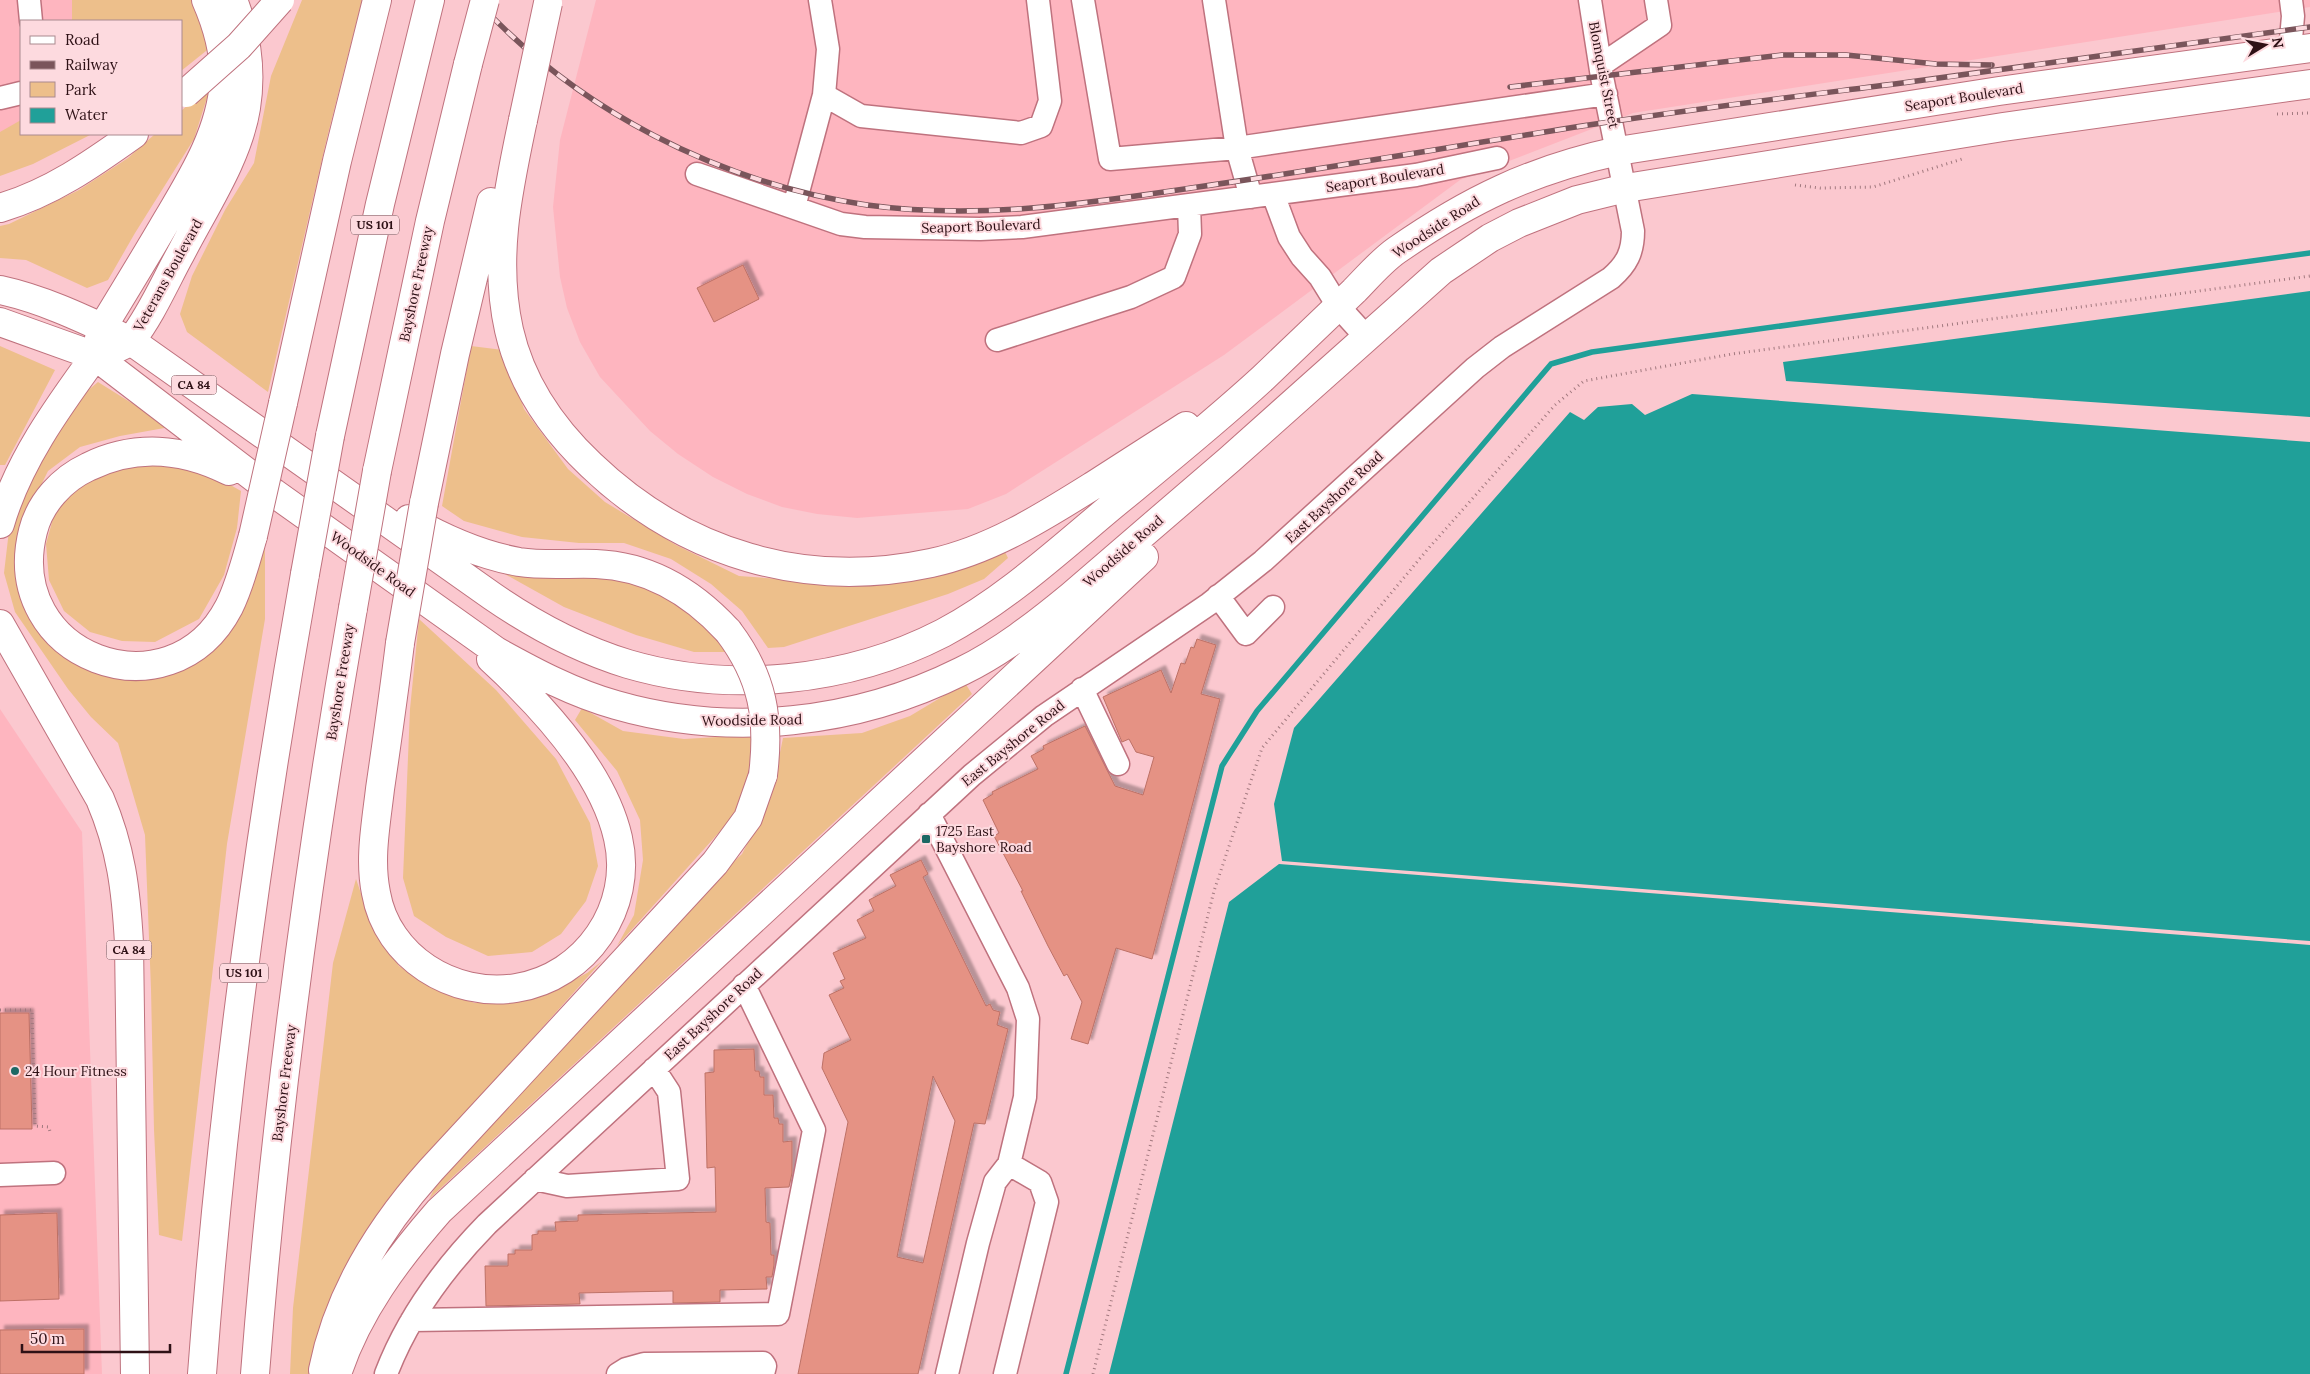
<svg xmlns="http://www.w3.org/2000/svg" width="2310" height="1374" font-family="Lora,serif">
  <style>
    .built { fill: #feb5bf }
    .green { fill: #edbf8b }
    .water { fill: #20a099 }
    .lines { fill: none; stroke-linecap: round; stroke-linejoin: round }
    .stream { stroke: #20a099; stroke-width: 5.5 }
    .building { fill: #e59284; stroke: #bd7166; fill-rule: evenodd; filter: url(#shadow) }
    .minor-casing { stroke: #bf727e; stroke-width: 25 }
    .major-casing { stroke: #bf727e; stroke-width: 30 }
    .highway-casing { stroke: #bf727e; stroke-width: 30 }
    .path { stroke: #a2797f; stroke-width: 3; stroke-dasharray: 1 4; stroke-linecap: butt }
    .minor { stroke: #fff; stroke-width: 22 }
    .major { stroke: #fff; stroke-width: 28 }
    .highway { stroke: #fff; stroke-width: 28 }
    .rail-casing { stroke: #7a555b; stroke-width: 5.5 }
    .rail { stroke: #fddadf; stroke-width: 4; stroke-dasharray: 11; stroke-linecap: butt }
    .highway-bridge-casing { stroke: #bf727e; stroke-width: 30; stroke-linecap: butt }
    .highway-bridge { stroke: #fff; stroke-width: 28 }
    .poi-dot { fill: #1c6864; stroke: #fddadf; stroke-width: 2 }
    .labels { text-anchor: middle; stroke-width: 4; stroke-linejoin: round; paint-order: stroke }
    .shield { fill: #fddadf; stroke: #6c4d52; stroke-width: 1 }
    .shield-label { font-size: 12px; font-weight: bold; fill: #2e1116 }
    .street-label { font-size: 14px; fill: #2e1116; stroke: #fddadf }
    .poi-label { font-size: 14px; fill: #2e1116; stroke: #fddadf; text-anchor: start }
  </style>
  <defs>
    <filter id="shadow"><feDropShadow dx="4.5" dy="-4.5" stdDeviation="1" flood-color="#0004"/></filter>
  </defs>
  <rect width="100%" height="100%" fill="#fbc8cf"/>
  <path class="built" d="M0 0H83V21H21V134L0 167Z
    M596 0H2310V7L1633 113 1460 180 1224 355 1006 494 968 509 857 518 817 514 782 507 747 494 713 477 678 454 650 431 600 377 580 342 567 308 560 277 553 207 560 140Z
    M0 709 82 832 102 1374H0Z"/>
  <path class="green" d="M72 0H192L203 22 211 47 181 71V21H72Z
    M302 0H362L327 138 268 392 187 332 180 314 192 276 225 210 254 163 271 76Z
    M211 85 194 139 135 233 108 280 87 288 26 260 0 258V226L9 224 79 190 128 158 155 134H181V111Z
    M21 120V134H92L33 164 0 176V132Z
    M0 346 55 370 5 465H0Z
    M471 346 503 350 524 409 568 469 605 502 676 545 739 576 821 582 1004 550 1008 558 984 579 948 594 784 647 768 648 742 611 711 584 671 559 624 543H579L522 537 464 521 442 506Z
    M98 382 170 427 120 436 80 447 48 471 17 534 19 582 53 641 147 675 243 608 265 547V619L227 844 182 1241 159 1235 154 1130 151 989 145 835 118 743 91 717 68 689 15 612 4 573 10 522 58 428 86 392Z
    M114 461 202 469 241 491 237 528 224 575 199 619 155 642 122 641 90 632 64 611 49 580 46 544 57 504Z
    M494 568 592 570 673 595 733 652H694L636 635 564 607Z
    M419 619 496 690 556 759 590 823 598 866 586 901 561 934 532 952 488 956 446 937 414 916 403 878 410 709Z
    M965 683 972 694 429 1199 444 1170 698 895 742 854 771 797 783 738 862 733 910 716Z
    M582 708 623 731 684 739 752 735 753 764 740 809 617 946 634 915 643 860 640 820 617 771 575 720Z
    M356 879 373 928 399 966 440 992 475 1003H511L551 992 587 973 602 961 443 1138 313 1374H290L293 1308 333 963Z"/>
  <path class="water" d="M2310 291V417L1786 381 1783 362Z
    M1692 394 2310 442V941L1282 861 1274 804 1294 728 1570 412 1584 420 1598 407 1632 404 1645 415Z
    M1279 864 2310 945V1374H1109L1229 902Z"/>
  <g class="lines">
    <path class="stream" d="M1066 1374 1222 766 1257 711 1551 364 1592 352 2310 253"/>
  </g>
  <path class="building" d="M743 265 759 299 714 322 697 288Z
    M1197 639 1216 645 1201 694 1220 699 1152 959 1116 948 1088 1044 1071 1039 1082 1002 1067 974 1064 976 1048 946 1021 891H1023L994 836 999 833 983 800 993 794 992 792 1038 769 1031 756 1044 749 1043 746 1085 726 1115 786 1143 795 1154 757 1136 752 1129 739 1122 742 1103 697 1161 670 1171 693 1181 663 1185 664 1191 647 1194 648Z
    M921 860 928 874 923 877 986 1006 990 1004 993 1010 1000 1012 997 1025 1008 1029 985 1124 974 1123 918 1374H798L848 1122 822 1068 824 1053 851 1040 829 995 844 988 840 981 845 979 833 953 866 938 857 920 874 911 869 900 896 886 890 875ZM933 1076 955 1121 923 1263 897 1257Z
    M0 1013H29L32 1129H0Z
    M754 1049 755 1071H759L760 1077H764V1095H773L774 1118H778L779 1124H783V1142L792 1141V1173L789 1187 765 1188 766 1222 770 1223 771 1255H774V1265L772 1277H766L767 1289 720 1290V1302L673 1303V1291L579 1293 580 1304 486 1306 485 1266H508V1254H515V1250H532V1235L538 1234V1231H556L555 1222 578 1221V1215L716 1212 715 1167 707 1168 705 1073 714 1072V1050Z
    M57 1213 59 1299 0 1301V1215Z
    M84 1329V1374H0V1330Z"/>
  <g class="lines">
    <defs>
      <path id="minor" d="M29 0 31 21
        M1083 0 1110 159 1237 148 1606 94
        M1214 0 1237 148 1251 197
        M2290 51 2293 16 2291 0
        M1601 65 1660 25 1656 0
        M824 95 861 116 1021 133 1041 126 1050 101 1038 0
        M0 98 21 93
        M697 174 841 224 865 227 980 229 1022 227 1416 175 1497 158
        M1273 194 1289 237 1302 257 1320 277 1338 306 1367 338
        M794 207 824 95 828 49 820 0
        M997 340 1131 297 1174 277 1190 234 1189 205
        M1218 596 1246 634 1273 607
        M1082 689 1118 764
        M929 814 1018 988 1028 1019 1025 1097 1009 1164 995 1182 978 1243 947 1374
        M0 1175 54 1173
        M535 1179 567 1186 678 1179 669 1092 654 1069
        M412 1320 778 1314 814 1130 744 985
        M386 1374C408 1316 444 1268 487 1224L972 775 1044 716 1209 604 1263 561 1475 368 1502 347 1611 278C1627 264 1633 252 1633 231L1602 77 1590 0
        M618 1374 626 1369 644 1364 763 1363 765 1366 763 1374
        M1005 1374 1047 1202 1040 1182 1009 1164"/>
      <path id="major" d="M1618 151 1999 91 2310 48
        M1626 188 2003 127 2310 84
        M96 350 102 328C124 292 146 256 167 220 192 178 221 132 224 81 225 53 217 25 206 0
        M95 356C103 353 127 346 132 339 151 315 166 280 181 253 204 208 238 158 246 108 252 70 247 35 233 0"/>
      <path id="highway" d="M523 120C508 191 493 258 509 330 521 383 553 429 591 465 684 554 805 590 931 563 991 550 1043 517 1094 485 1125 465 1155 446 1186 426
        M0 208C51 193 92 164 134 134
        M0 290C46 300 88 321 131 341L492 596C534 625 579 649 628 664 730 694 848 682 943 633 1005 600 1058 551 1112 506 1163 464 1214 423 1263 378 1293 349 1324 320 1354 291 1367 278 1381 261 1397 250 1469 200 1531 170 1618 151
        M0 322 95 356 274 493 496 651C534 672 573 693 616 705 731 738 856 724 962 671 1001 652 1037 624 1071 596L1229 460 1441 271 1490 238 1519 223 1577 200 1626 188
        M283 403 337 161 377 0
        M330 436 380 204 430 0
        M229 471C183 448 134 444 88 467 62 479 40 503 33 531 1 657 170 720 229 607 240 585 246 560 253 536
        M377 471 430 221 468 64
        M424 503 455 354 491 202
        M409 519C444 539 480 555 519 562 545 566 570 563 596 564 649 566 693 593 728 631
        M0 524C18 462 57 408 95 356
        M0 624 100 799C121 848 126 890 129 943L135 1374
        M400 643C394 692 387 741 380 789 376 824 369 859 376 893 387 957 453 998 516 988 586 977 634 907 618 838 603 771 540 704 491 659
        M323 1370C338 1294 380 1227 431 1170L715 863 748 818 763 775
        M202 1374C222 1106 258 839 305 574
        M255 1374C275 1117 309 862 353 608
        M337 1374C357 1312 397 1259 439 1211L1144 557"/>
    </defs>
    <use href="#minor" class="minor-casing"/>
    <use href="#major" class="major-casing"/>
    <use href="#highway" class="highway-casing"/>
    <path class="path" d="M2277 114 2310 113
      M1795 185 1820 188 1873 187 1962 159
      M0 1010H32L35 1126 49 1127 50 1132
      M1093 1374 1214 891 1262 748 1427 550 1555 405 1584 381 1732 354 2310 276"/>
    <use href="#minor" class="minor"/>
    <use href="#major" class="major"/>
    <use href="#highway" class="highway"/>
    <defs>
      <path id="rail" d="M476 0C577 110 719 183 867 205 977 220 1083 204 1191 188 1311 171 1431 150 1551 131 1667 112 1785 98 1902 83 2038 65 2174 45 2310 27
        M1510 87 1782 55H1846L1936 64 1992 65"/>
    </defs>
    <use href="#rail" class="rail-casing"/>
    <use href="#rail" class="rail"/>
    <defs>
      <path id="highway-bridge" d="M468 64 485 0
        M186 93 239 46 280 0
        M523 120 548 3
        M253 536 283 403
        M305 574 330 436
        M353 608 377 471
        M728 631C763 677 770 719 763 775
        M400 643 424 503"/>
    </defs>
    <use href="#highway-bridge" class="highway-bridge-casing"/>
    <use href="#highway-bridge" class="highway-bridge"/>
  </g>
  <g class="poi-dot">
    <rect x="921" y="834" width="10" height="10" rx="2.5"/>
    <circle cx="15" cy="1071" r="5"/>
  </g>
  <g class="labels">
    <g class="shield">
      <rect x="351" y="215.5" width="48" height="19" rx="4"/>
      <rect x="171.5" y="375.5" width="45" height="19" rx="4"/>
      <rect x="106.5" y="940.5" width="45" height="19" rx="4"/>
      <rect x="220" y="963.5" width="48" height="19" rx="4"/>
    </g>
    <g class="shield-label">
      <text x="375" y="229">US 101</text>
      <text x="194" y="389">CA 84</text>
      <text x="129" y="954">CA 84</text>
      <text x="244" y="977">US 101</text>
    </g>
    <g class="street-label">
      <text transform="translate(1604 75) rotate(79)" y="5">Blomquist Street</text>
      <text transform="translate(1964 97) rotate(-9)" y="5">Seaport Boulevard</text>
      <text transform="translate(1385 178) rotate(-9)" y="5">Seaport Boulevard</text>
      <text transform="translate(981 226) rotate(-2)" y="5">Seaport Boulevard</text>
      <text transform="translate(1436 227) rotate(-33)" y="5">Woodside Road</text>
      <text transform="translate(168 275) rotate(-61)" y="5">Veterans Boulevard</text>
      <text transform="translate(416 284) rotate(-78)" y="5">Bayshore Freeway</text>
      <text transform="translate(1334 497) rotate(-43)" y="5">East Bayshore Road</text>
      <text transform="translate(1123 551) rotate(-41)" y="5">Woodside Road</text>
      <text transform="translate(373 564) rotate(36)" y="5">Woodside Road</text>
      <text transform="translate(340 682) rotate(-81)" y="5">Bayshore Freeway</text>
      <text transform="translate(752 720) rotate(-1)" y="5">Woodside Road</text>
      <text transform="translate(1013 743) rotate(-39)" y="5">East Bayshore Road</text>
      <text transform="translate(713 1014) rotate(-43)" y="5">East Bayshore Road</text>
      <text transform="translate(284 1083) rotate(-83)" y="5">Bayshore Freeway</text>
    </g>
    <g class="poi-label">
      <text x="936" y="836">1725 East<tspan x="936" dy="16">Bayshore Road</tspan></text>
      <text x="25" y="1076">24 Hour Fitness</text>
    </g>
  </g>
  <rect x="20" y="20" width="162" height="115" fill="#fddadf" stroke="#aa8a8f"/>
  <rect x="30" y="36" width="25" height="8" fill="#ffffff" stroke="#aa8a8f"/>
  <text x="65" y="45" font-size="15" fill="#2e1116">Road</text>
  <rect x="30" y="61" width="25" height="8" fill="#7a555b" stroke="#aa8a8f"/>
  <text x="65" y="70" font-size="15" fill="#2e1116">Railway</text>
  <rect x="30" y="82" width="25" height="15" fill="#edbf8b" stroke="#aa8a8f"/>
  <text x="65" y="95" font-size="15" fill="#2e1116">Park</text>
  <rect x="30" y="108" width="25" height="15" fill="#20a099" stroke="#aa8a8f"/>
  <text x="65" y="120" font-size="15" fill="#2e1116">Water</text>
  <g transform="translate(2265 45) rotate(80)" stroke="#fddadf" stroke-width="4" paint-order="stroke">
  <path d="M0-4L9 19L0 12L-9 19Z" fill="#2e1116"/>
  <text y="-8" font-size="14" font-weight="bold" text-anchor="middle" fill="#2e1116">N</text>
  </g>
  <path d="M22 1344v8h148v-8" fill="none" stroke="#2e1116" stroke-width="2.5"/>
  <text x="30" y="1344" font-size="15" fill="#2e1116" stroke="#fddadf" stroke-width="4" paint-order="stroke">50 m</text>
</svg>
